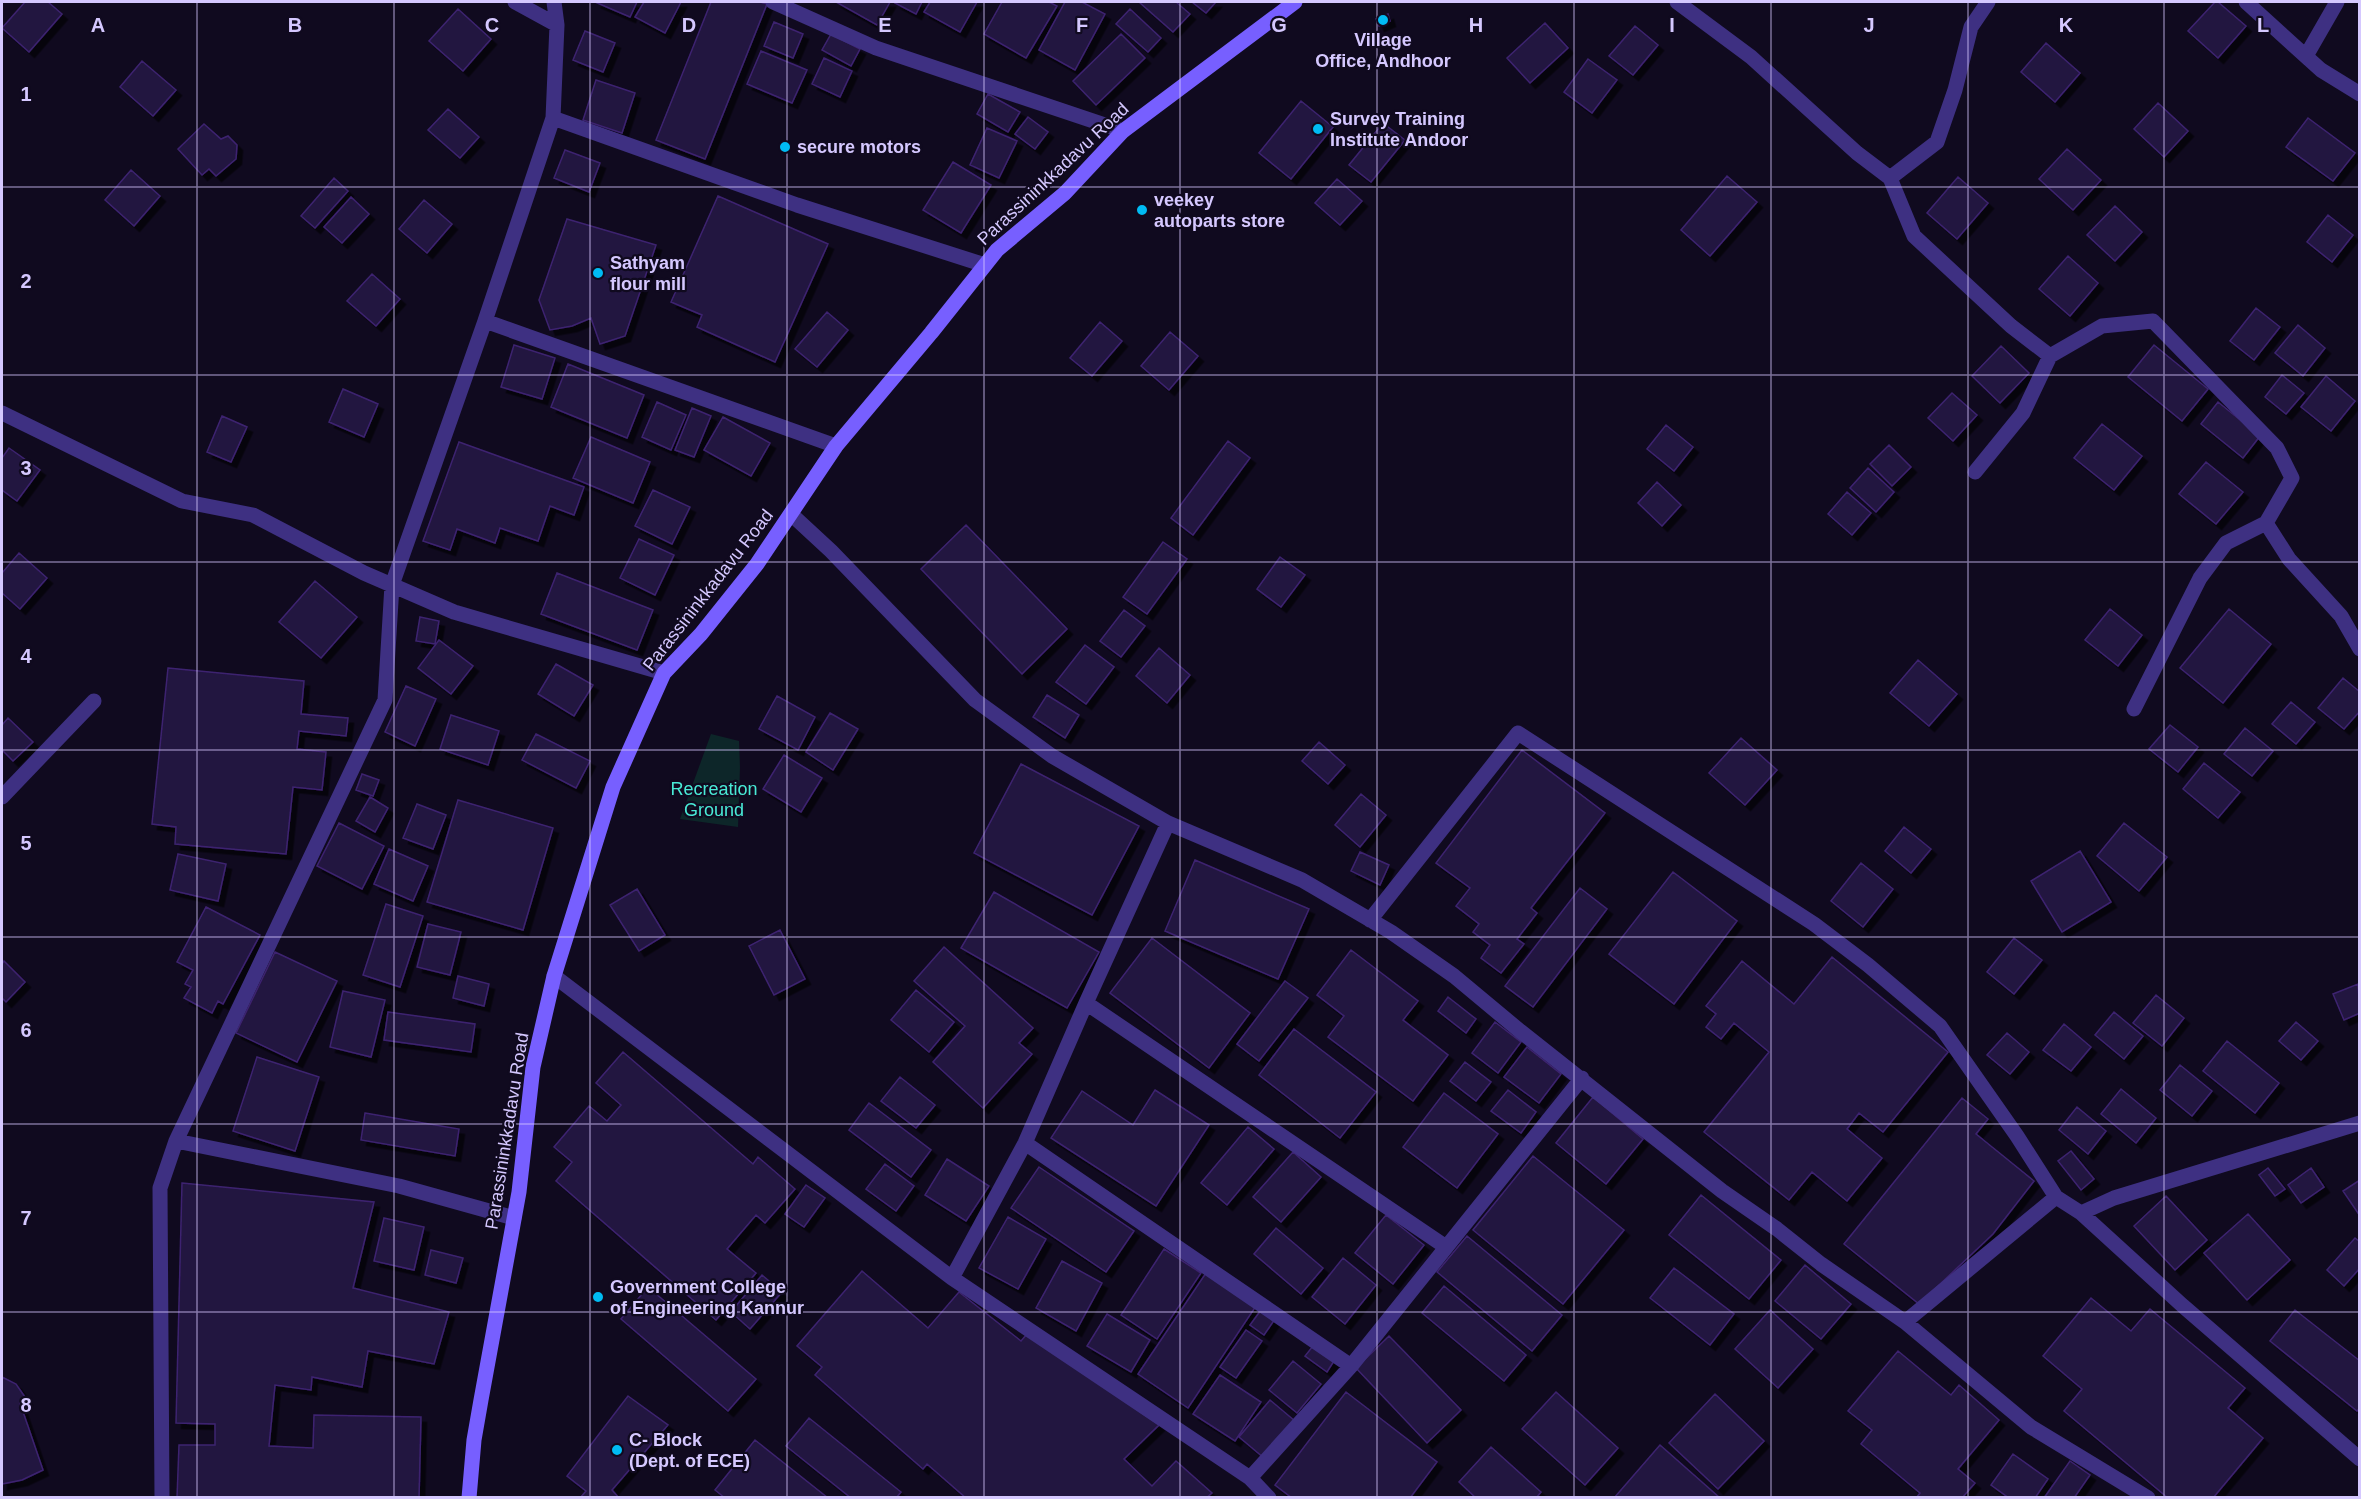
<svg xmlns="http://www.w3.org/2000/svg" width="2361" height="1499" font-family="Helvetica,sans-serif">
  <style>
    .green { fill: #0d2629 }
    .building { fill: #231441; stroke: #3d2470; stroke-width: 1.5; filter: url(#shadow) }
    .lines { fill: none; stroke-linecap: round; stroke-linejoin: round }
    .minor { stroke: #3e3082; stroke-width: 15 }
    .secondary { stroke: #775fff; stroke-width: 15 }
    .grid { fill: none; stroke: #d5c8ff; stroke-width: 1.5; stroke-opacity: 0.55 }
    .poi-dot { fill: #00bbf3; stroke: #100a1f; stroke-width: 2 }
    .labels { text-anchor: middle; stroke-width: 4.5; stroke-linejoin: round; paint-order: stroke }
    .poi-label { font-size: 18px; font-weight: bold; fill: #d5c8ff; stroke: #100a1f; text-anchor: start }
    .street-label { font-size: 18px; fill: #d5c8ff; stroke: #100a1f }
    .park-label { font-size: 18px; fill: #49ead6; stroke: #100a1f }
    .grid-label { font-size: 20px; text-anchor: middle; font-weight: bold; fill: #d5c8ff; stroke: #100a1f; stroke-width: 4.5; stroke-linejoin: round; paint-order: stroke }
  </style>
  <defs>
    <filter id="shadow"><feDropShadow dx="5.5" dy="5.5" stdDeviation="0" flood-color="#0009"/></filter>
  </defs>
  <rect width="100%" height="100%" fill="#100a1f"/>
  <path class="green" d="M711 734 739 741 740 767 738 827 680 819Z"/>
  <path class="building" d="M25 2H48L62 14 29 52 2 28Z
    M595 2H637L630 17Z
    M644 2H681L665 33 635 17Z
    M711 2H760L767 4 705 159 656 140Z
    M836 2H890L877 25Z
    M896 2H922L916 14 895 3Z
    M930 2H977L960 32 924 12Z
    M1002 2H1049L1057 6 1026 58 984 34Z
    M1065 2H1082L1105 14 1075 70 1039 50Z
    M1139 2H1176L1190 14 1173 32Z
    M1192 2H1216L1206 13Z
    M2215 2H2218L2246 26 2218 58 2188 31Z
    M458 9 491 39 463 71 429 41Z
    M1130 9 1161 38 1148 52 1116 24Z
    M1388 14 1390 21 1379 26 1376 19Z
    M774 22 803 34 793 58 764 46Z
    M1545 23 1568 48 1530 83 1507 58Z
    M1635 26 1658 45 1633 75 1609 56Z
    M585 31 615 43 603 72 573 60Z
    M831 34 860 49 851 66 822 50Z
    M1121 34 1145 58 1096 105 1073 81Z
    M2046 43 2080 73 2055 102 2021 72Z
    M761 51 807 70 792 103 747 84Z
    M824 58 852 71 840 97 812 84Z
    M1588 59 1617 80 1592 113 1564 92Z
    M142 61 176 90 153 116 120 87Z
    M596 80 635 93 622 133 583 120Z
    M988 94 1020 112 1008 132 977 114Z
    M1301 101 1333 127 1291 179 1259 153Z
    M2158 103 2188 131 2164 157 2134 129Z
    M448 109 479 137 460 158 428 130Z
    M1028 117 1048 132 1035 149 1015 134Z
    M2308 118 2355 153 2333 181 2286 147Z
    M1383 123 1405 140 1371 182 1349 165Z
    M204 124 221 139 228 136 237 145 236 159 216 176 209 169 202 175 178 149Z
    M987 128 1017 141 999 178 970 165Z
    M2067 149 2101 180 2073 210 2039 179Z
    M565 150 600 163 589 192 554 178Z
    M953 162 991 185 961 233 923 210Z
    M131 170 160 196 134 226 105 200Z
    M1727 176 1757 202 1710 256 1681 230Z
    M1958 177 1988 203 1957 239 1927 213Z
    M334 178 348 191 315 228 301 216Z
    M1337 179 1362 201 1340 225 1315 203Z
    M718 196 828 244 775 362 697 327 702 315 671 302Z
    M351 197 369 214 342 243 324 227Z
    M424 200 452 224 427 253 399 229Z
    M2115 206 2142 232 2115 261 2087 235Z
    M2328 215 2353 235 2332 262 2307 242Z
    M567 219 656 245 625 336 600 344 591 318 572 326 550 330 539 300Z
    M2068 256 2098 283 2070 316 2039 289Z
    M372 274 400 299 376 326 347 301Z
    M2256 308 2280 327 2254 360 2230 341Z
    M827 312 848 330 817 367 795 349Z
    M1100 322 1122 341 1092 376 1070 358Z
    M2298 325 2325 348 2303 376 2275 353Z
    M1170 332 1198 356 1169 390 1141 366Z
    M514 345 555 358 542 399 501 387Z
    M2154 345 2208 389 2182 421 2128 377Z
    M2001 346 2029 373 2000 403 1972 376Z
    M568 364 644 395 627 438 551 407Z
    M2282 375 2304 393 2286 414 2265 397Z
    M2326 376 2355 401 2331 431 2301 407Z
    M343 389 378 404 364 437 329 422Z
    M1952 393 1977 415 1953 441 1928 418Z
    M657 402 686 415 671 450 642 437Z
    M2218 402 2260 436 2243 458 2201 424Z
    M692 408 711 416 694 457 675 450Z
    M222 416 247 427 231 462 207 452Z
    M723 417 770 443 751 476 704 450Z
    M2102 424 2142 456 2114 490 2074 458Z
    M1666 425 1693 447 1674 471 1647 449Z
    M591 437 650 462 633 503 573 478Z
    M1228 441 1250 458 1193 535 1171 518Z
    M459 442 584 487 574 515 550 506 538 541 500 528 495 543 457 529 450 550 423 541Z
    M1889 445 1911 467 1892 486 1870 464Z
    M9 448 40 470 17 501 2 490V458Z
    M2206 462 2243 492 2216 524 2179 494Z
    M1868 468 1894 492 1876 512 1850 488Z
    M1657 482 1681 505 1662 526 1638 503Z
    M653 490 690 507 672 544 635 526Z
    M1847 492 1871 513 1852 535 1828 514Z
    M966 525 1067 629 1022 674 921 569Z
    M639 539 674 555 655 595 620 578Z
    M1163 542 1187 559 1147 614 1123 597Z
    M19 553 47 578 20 609 2 593V573Z
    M1280 557 1305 575 1281 607 1257 589Z
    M557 573 653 610 637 650 541 614Z
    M315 581 357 617 321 658 279 622Z
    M2110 609 2142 635 2118 666 2085 640Z
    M2229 609 2271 644 2223 703 2180 668Z
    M1124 610 1145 626 1121 657 1100 641Z
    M420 617 439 621 435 644 416 641Z
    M439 640 473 666 451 694 418 668Z
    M1085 645 1114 667 1086 704 1056 682Z
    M1159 648 1190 675 1167 703 1136 676Z
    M1918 660 1957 694 1929 726 1890 693Z
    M556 664 593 685 574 716 538 694Z
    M168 668 304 681 301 714 348 718 346 736 299 731 297 749 326 752 322 790 293 787 286 854 175 844 176 827 152 824Z
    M2343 678 2360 692V711L2344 729 2318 708Z
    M406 686 436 699 415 746 385 732Z
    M1047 695 1079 715 1065 738 1033 717Z
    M777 696 815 717 798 750 759 729Z
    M2291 702 2315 722 2296 744 2272 724Z
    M830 713 858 729 833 770 806 752Z
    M451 715 499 731 488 765 440 749Z
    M8 718 33 742 13 761 2 750V725Z
    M2170 725 2198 747 2178 772 2149 749Z
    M2245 728 2273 751 2252 776 2224 754Z
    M536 734 590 761 576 788 522 760Z
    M1741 738 1777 770 1745 805 1709 773Z
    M1319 742 1345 765 1328 784 1302 761Z
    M1522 750 1605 813 1531 908 1537 913 1517 939 1524 944 1501 973 1481 958 1490 945 1473 932 1479 924 1456 906 1470 888 1436 863Z
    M784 755 822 778 801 812 763 789Z
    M2204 763 2240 792 2218 818 2183 789Z
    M1021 764 1139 826 1092 915 974 853Z
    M362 774 379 780 373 796 356 790Z
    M1361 794 1386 815 1360 847 1335 825Z
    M370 797 388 808 375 832 356 821Z
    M458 800 553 828 523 930 427 902Z
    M417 804 446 815 433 849 403 838Z
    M339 823 384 846 362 889 317 866Z
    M2124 823 2167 857 2139 891 2097 856Z
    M1904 827 1931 849 1911 873 1885 851Z
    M389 849 428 866 413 901 374 884Z
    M2080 851 2111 902 2062 932 2031 881Z
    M1360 852 1389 865 1380 885 1351 871Z
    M178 854 226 864 218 901 170 890Z
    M1195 860 1309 909 1278 979 1165 931Z
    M1861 863 1893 889 1863 927 1831 901Z
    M1673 872 1737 921 1674 1004 1609 954Z
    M1580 888 1607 909 1533 1007 1505 986Z
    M637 889 665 935 639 951 610 905Z
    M994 892 1099 952 1067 1008 961 948Z
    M386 904 423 916 400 987 363 975Z
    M206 907 260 935 223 1004 218 1001 212 1013 184 998 191 987 185 984 193 970 177 962Z
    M428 924 461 932 450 975 417 967Z
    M780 930 805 979 774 995 749 946Z
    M1152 938 1250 1013 1209 1068 1110 993Z
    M2014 938 2042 960 2014 994 1987 972Z
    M944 947 1033 1028 1019 1043 1032 1054 983 1108 933 1062 965 1026 914 981Z
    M1351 950 1418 1001 1403 1020 1448 1055 1413 1101 1328 1037 1344 1016 1317 995Z
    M275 952 337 981 297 1062 236 1033Z
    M1832 957 1948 1052 1883 1132 1859 1113 1847 1129 1882 1158 1847 1201 1812 1172 1789 1200 1704 1132 1769 1052 1734 1023 1721 1039 1706 1027 1716 1014 1706 1006 1742 961 1794 1004Z
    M4 961 25 982 6 1002 2 998V964Z
    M458 976 489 984 484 1006 453 998Z
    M1285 981 1308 998 1259 1061 1237 1044Z
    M2358 984 2360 1013 2344 1020 2333 994Z
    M916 990 954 1022 929 1052 891 1020Z
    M343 991 385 1000 371 1057 330 1047Z
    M2156 995 2184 1018 2162 1046 2133 1023Z
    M1448 997 1476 1019 1466 1033 1438 1011Z
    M388 1012 475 1024 471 1052 384 1040Z
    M2114 1012 2143 1036 2124 1059 2095 1035Z
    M1495 1022 1521 1042 1498 1073 1472 1053Z
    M2296 1022 2318 1041 2301 1060 2279 1041Z
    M2064 1024 2091 1047 2071 1071 2043 1050Z
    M1294 1029 1376 1092 1340 1138 1259 1075Z
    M2007 1033 2029 1052 2010 1074 1987 1055Z
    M2227 1041 2279 1083 2255 1113 2203 1071Z
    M1527 1047 1561 1074 1539 1103 1504 1077Z
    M623 1052 753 1164 758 1157 795 1189 765 1223 756 1215 727 1249 756 1273 716 1320 556 1181 572 1162 554 1147 589 1106 607 1121 621 1105 596 1083Z
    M257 1057 319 1077 295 1151 233 1131Z
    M1465 1062 1491 1082 1476 1101 1450 1081Z
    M2180 1065 2212 1091 2192 1116 2160 1090Z
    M900 1077 935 1105 916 1128 881 1101Z
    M2121 1089 2156 1118 2136 1143 2101 1114Z
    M1155 1090 1209 1125 1156 1206 1051 1138 1082 1091 1133 1125Z
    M1508 1090 1536 1112 1521 1133 1491 1111Z
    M1444 1093 1498 1134 1457 1188 1403 1147Z
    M1593 1097 1643 1139 1606 1184 1556 1143Z
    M1962 1098 1988 1119 1976 1134 2034 1181 1993 1234 1919 1304 1844 1244Z
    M869 1103 931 1150 911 1177 849 1130Z
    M2077 1107 2106 1131 2088 1154 2059 1130Z
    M365 1113 459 1129 455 1156 361 1140Z
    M1248 1127 1274 1149 1227 1205 1201 1183Z
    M2071 1151 2094 1179 2081 1190 2058 1161Z
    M1293 1152 1321 1177 1281 1222 1253 1197Z
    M1533 1156 1624 1230 1563 1304 1473 1230Z
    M947 1159 989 1186 966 1221 925 1195Z
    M885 1164 914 1186 896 1211 866 1189Z
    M1039 1167 1134 1231 1106 1272 1011 1208Z
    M2268 1168 2285 1189 2275 1196 2259 1175Z
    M2311 1168 2324 1187 2301 1203 2288 1185Z
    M2360 1180V1216L2343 1191Z
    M182 1183 374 1202 353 1288 449 1312 434 1364 368 1351 362 1387 312 1377 311 1390 275 1385 269 1446 313 1448 314 1415 421 1417 419 1498H177L179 1445H215V1424L176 1423Z
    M806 1185 825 1198 804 1227 785 1214Z
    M1701 1195 1781 1260 1749 1299 1669 1235Z
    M2166 1196 2207 1240 2175 1270 2134 1226Z
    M2248 1214 2290 1260 2247 1300 2204 1253Z
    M1386 1215 1424 1245 1393 1284 1355 1253Z
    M1008 1217 1046 1239 1018 1289 979 1268Z
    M384 1218 424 1227 414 1270 374 1261Z
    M1276 1228 1323 1268 1301 1294 1254 1254Z
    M1467 1236 1562 1315 1532 1351 1437 1272Z
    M2355 1238 2360 1242V1268L2344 1286 2327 1270Z
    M1164 1249 1201 1273 1157 1339 1121 1315Z
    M431 1250 463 1258 456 1283 425 1275Z
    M1343 1258 1376 1285 1345 1324 1312 1297Z
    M1062 1261 1102 1283 1076 1331 1036 1308Z
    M1805 1265 1851 1304 1821 1339 1775 1301Z
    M1674 1268 1734 1314 1710 1345 1650 1298Z
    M862 1271 928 1328 959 1292 1021 1341 1027 1334 1159 1425 1124 1459 1152 1486 1176 1461 1212 1493 1206 1498H966L927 1464 923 1469 815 1375 822 1367 797 1346Z
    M1206 1273 1256 1306 1188 1408 1138 1374Z
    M762 1275 782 1292 750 1329 731 1312Z
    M1444 1286 1526 1355 1504 1381 1422 1313Z
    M648 1287 756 1379 728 1411 621 1319Z
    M2091 1298 2131 1331 2150 1309 2245 1388 2228 1408 2263 1438 2213 1498H2168L2064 1411 2082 1389 2043 1356Z
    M1261 1310 1275 1319 1264 1335 1250 1325Z
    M1770 1310 1813 1349 1778 1388 1735 1349Z
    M2295 1310 2360 1361V1408L2357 1411 2270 1341Z
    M1107 1314 1150 1340 1131 1372 1087 1346Z
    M1246 1330 1262 1341 1236 1378 1220 1367Z
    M1389 1336 1461 1410 1427 1443 1356 1368Z
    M1313 1346 1334 1361 1327 1372 1305 1356Z
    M1898 1351 1951 1395 1959 1385 1999 1420 1958 1469 1975 1483 1962 1498H1916L1920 1493 1861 1444 1872 1430 1848 1411Z
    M1293 1361 1321 1384 1297 1413 1269 1390Z
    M1220 1375 1261 1402 1235 1441 1193 1414Z
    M2 1377 16 1384 27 1400 20 1403 43 1470 22 1480 2 1484Z
    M1346 1392 1437 1462 1410 1498H1292L1275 1485Z
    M1556 1392 1618 1448 1585 1485 1522 1429Z
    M1715 1394 1764 1441 1718 1489 1669 1443Z
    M628 1396 668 1425 612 1490 619 1498H580L586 1491 567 1476Z
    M1270 1400 1295 1421 1264 1458 1239 1437Z
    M809 1418 901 1492 896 1498H851L786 1446Z
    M755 1440 828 1498H725L715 1490Z
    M1660 1445 1720 1498H1614Z
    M1491 1447 1541 1492 1536 1498H1476L1459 1482Z
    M2013 1454 2048 1479 2035 1498H2009L1991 1485Z
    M2070 1461 2090 1475 2074 1498H2044Z"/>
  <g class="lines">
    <path class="minor" d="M515 2 557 25
      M773 2 876 48 1123 131
      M1677 2 1751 57 1857 153 1890 178 1937 142 1955 90 1971 27 1988 2
      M2246 2 2321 70 2360 94
      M2306 56 2337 2
      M553 118 797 205 985 265
      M1890 178 1914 236 2011 326 2050 356 2102 326 2153 321 2277 448 2292 478 2266 523 2289 559 2341 616 2360 649
      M485 321 553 118 557 25 554 2
      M2 413 182 501 253 515 364 573 454 612 664 673
      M1975 472 2023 413 2050 356
      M791 514 831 551 975 700 1052 756 1168 823 1302 880 1391 932 1454 976 1520 1031 1722 1191 1777 1229 1821 1264 1905 1322 2031 1427 2148 1498
      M2134 709 2200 578 2226 543 2266 523
      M2 797 94 701
      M1370 920 1518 733 1814 924 1868 965 1940 1026 2017 1136 2056 1197 2081 1213 2114 1198 2360 1123
      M554 976 952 1278 1250 1478 1269 1498
      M1086 1003 1446 1247
      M176 1141 399 1186 514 1218
      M1025 1143 1351 1366
      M2081 1213 2183 1306 2360 1459
      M952 1278 1025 1143 1086 1003 1168 823
      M1905 1322 2056 1197
      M1250 1478 1351 1366 1582 1078
      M162 1498 160 1188 176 1141 385 700 392 585 485 321 836 446"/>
    <path class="secondary" d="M469 1498 474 1440 481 1400 519 1192 533 1067 554 976 613 787 664 673 701 634 757 564 836 446 931 333 997 250 1065 193 1123 131 1295 2"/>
  </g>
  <path class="grid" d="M197 2V1498M394 2V1498M590 2V1498M787 2V1498M984 2V1498M1180 2V1498M1377 2V1498M1574 2V1498M1771 2V1498M1968 2V1498M2164 2V1498M2 187H2360M2 375H2360M2 562H2360M2 750H2360M2 937H2360M2 1124H2360M2 1312H2360"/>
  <g class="poi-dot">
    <circle cx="1383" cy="20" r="6"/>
    <circle cx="1318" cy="129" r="6"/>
    <circle cx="785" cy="147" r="6"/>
    <circle cx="1142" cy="210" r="6"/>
    <circle cx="598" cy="273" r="6"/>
    <circle cx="598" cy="1297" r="6"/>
    <circle cx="617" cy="1450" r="6"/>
  </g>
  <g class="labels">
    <g class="poi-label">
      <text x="1383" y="46" text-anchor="middle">Village<tspan x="1383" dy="21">Office, Andhoor</tspan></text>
      <text x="1330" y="125">Survey Training<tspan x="1330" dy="21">Institute Andoor</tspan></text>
      <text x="797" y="153">secure motors</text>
      <text x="1154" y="206">veekey<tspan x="1154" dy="21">autoparts store</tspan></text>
      <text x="610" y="269">Sathyam<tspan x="610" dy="21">flour mill</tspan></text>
      <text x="610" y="1293">Government College<tspan x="610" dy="21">of Engineering Kannur</tspan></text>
      <text x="629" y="1446">C- Block<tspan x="629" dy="21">(Dept. of ECE)</tspan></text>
    </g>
    <g class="street-label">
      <text transform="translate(1053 174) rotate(-43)" y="6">Parassininkkadavu Road</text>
      <text transform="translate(708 590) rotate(-52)" y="6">Parassininkkadavu Road</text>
      <text transform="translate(507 1131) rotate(-81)" y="6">Parassininkkadavu Road</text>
    </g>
    <g class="park-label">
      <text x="714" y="795">Recreation<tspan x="714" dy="21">Ground</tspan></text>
    </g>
  </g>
  <g class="grid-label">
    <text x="98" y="32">A</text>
    <text x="295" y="32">B</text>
    <text x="492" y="32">C</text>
    <text x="689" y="32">D</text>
    <text x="885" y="32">E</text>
    <text x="1082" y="32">F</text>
    <text x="1279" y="32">G</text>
    <text x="1476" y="32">H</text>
    <text x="1672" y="32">I</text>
    <text x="1869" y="32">J</text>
    <text x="2066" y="32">K</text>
    <text x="2263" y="32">L</text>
    <text x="26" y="101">1</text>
    <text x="26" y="288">2</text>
    <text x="26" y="475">3</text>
    <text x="26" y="663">4</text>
    <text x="26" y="850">5</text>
    <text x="26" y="1037">6</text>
    <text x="26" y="1225">7</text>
    <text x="26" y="1412">8</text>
  </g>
  <rect width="2361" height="1499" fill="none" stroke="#d5c8ff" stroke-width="6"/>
</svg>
